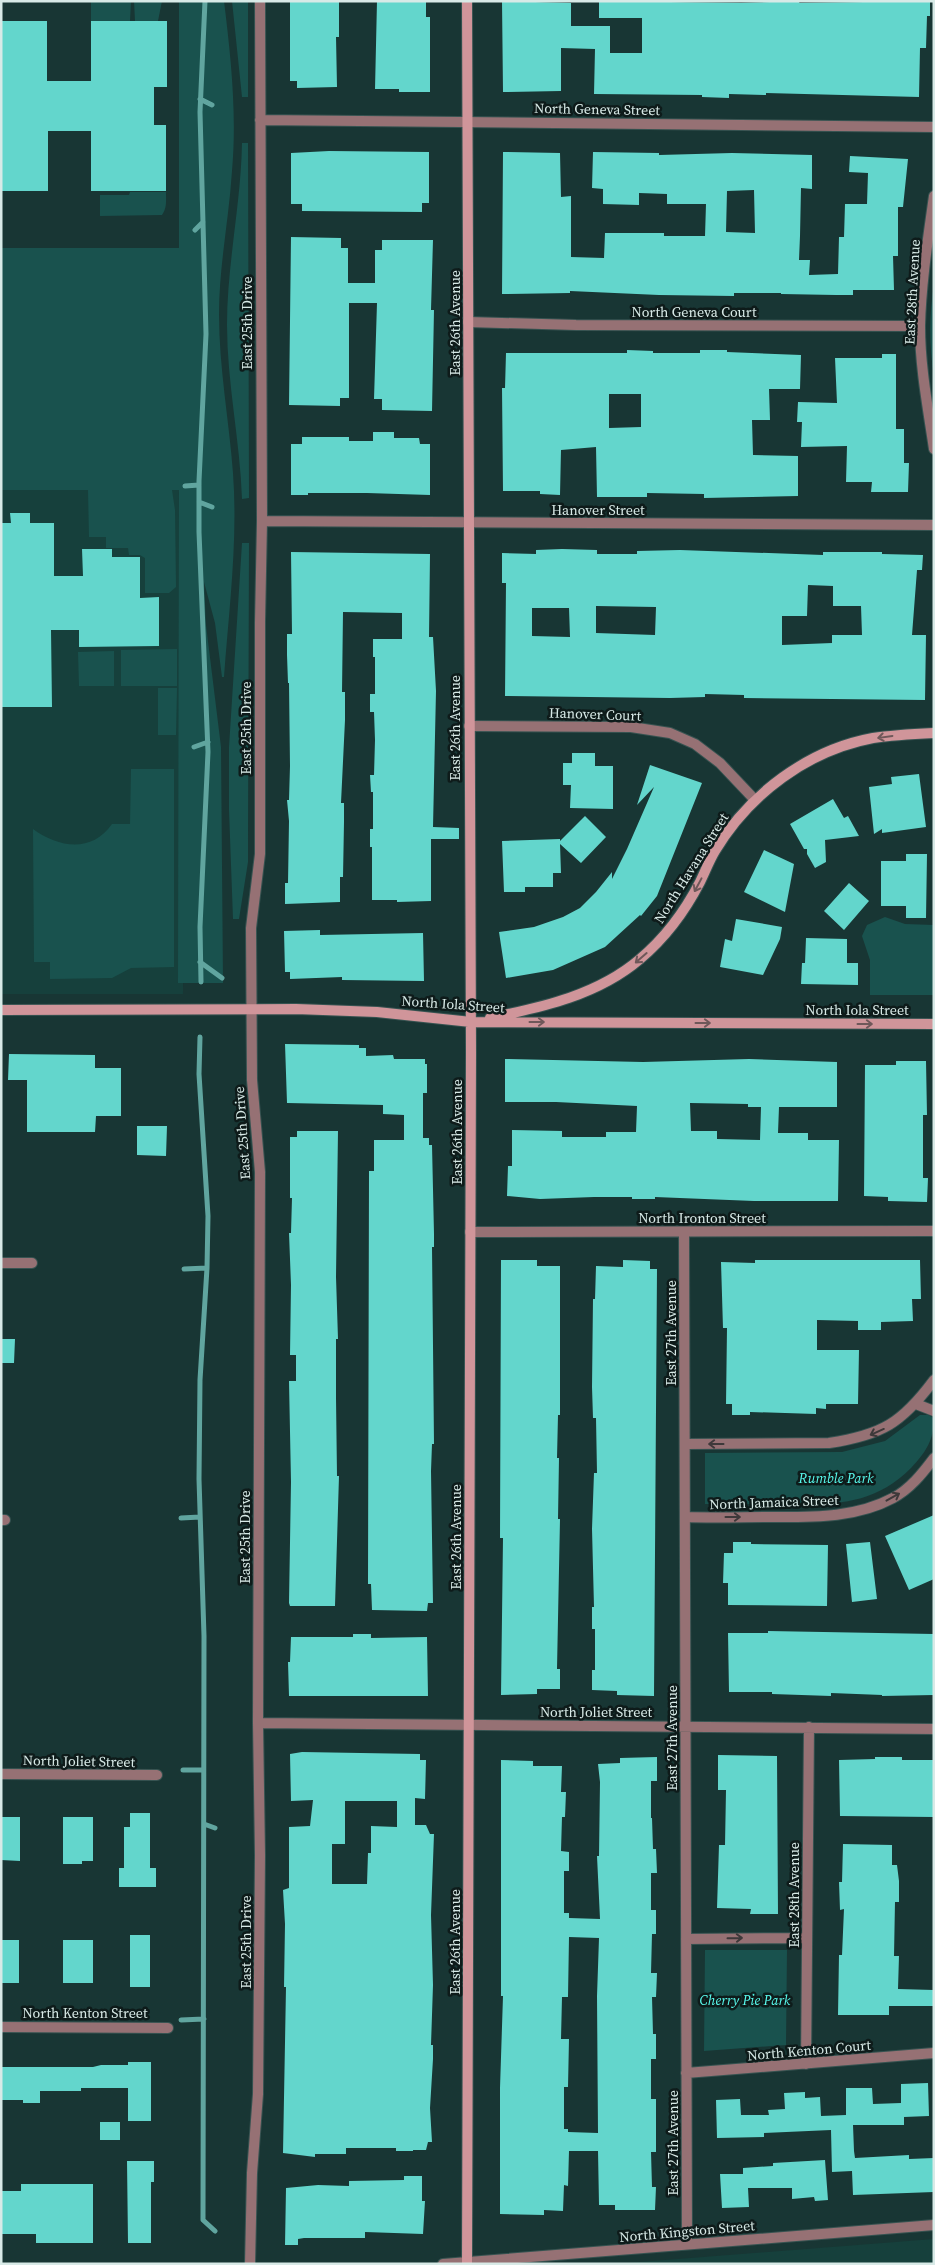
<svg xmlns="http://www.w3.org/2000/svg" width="935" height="2265" font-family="'Source Serif 4',serif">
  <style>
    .built { fill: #16403c }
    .green { fill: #19524e }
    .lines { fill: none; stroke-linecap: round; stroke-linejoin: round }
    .stream { stroke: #60a59f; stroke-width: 5 }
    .building { fill: #63d6cc; fill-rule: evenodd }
    .street-casing { stroke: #375351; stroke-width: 12 }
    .secondary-casing { stroke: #375351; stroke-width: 12 }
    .street { stroke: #967174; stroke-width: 10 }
    .secondary { stroke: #d0959a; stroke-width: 10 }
    .oneway { stroke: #6f585a }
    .oneway2 { stroke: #3e393a }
    .labels { text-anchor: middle; stroke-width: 5; stroke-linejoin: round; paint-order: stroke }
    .street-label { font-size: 14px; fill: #d8eae7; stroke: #0e1b1a }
    .park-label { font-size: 14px; font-style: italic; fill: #59fcef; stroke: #0e1b1a }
  </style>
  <rect width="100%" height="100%" fill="#183634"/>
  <path class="built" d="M184 489 183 994H1V490Z
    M934 2239V2264H614Z"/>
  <path class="green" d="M91 1H131L130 21H91Z
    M134 1H162L158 21H135Z
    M179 1H224C231 58 237 114 232 171 229 219 219 266 219 314 219 368 229 420 233 473 238 541 229 609 224 677H222L215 623 204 582 206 625 221 747 223 983H178L179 490H172L175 510 176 587 169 593H145V558L140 555H129L128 548H106V537H89L88 490H1V248H179Z
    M232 1H248V97H242Z
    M242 143H248L249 498 242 499C240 441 227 383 227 325 227 264 241 204 242 143Z
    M130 192H166C166 201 167 208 162 215L100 216V195H129Z
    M934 284V377C929 346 929 315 934 284Z
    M242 543H249L248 839V862L239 919H233L229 810V747Z
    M177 649V686H121V650Z
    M114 651V686H79L78 652Z
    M158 688H177L176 735H158Z
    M131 769H174V967L131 968 112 978 50 979V962H34L33 829C59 848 92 853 112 824H130Z
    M885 917 905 924 934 925 933 995H870V960L862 936 867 925Z
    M920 1415H928L934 1418C934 1440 926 1452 911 1468 873 1506 832 1505 782 1504 756 1504 731 1504 705 1504V1453L842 1452 885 1441Z
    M705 1950H787L786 2045 704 2051Z"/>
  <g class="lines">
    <path class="stream" d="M200 99 212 105
      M195 230 203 222
      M185 486 199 485
      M199 502 212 507
      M194 747 208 742
      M200 962 222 978
      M201 982 200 927 208 752 199 532V481L206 334 200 112 205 1
      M200 1037 199 1074 208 1216 207 1268 200 1380 199 1479 204 1636 203 2220 215 2231
      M184 1269 207 1268
      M181 1518 200 1517
      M183 1770H203
      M204 1824 215 1828
      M181 2020 204 2019"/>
  </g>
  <path class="building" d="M290 1H339V37H336L337 87 297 88V81H290Z
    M377 1H426V17H430V92H399V89H375Z
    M502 1 571 3V26H610V53H642V18H599V1L741 3 800 1 799 3 930 1V16H927L926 48H920L919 97 766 93V95L729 94V98L702 97V95L594 94 595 49 561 48V91L503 92Z
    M1 21H47V81H91V21H167V87H154V125H166V191H91V131H48V191H1Z
    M329 151 429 152V203H422V212L302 211V204H291V153Z
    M503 152 560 153 561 197 571 196V257L604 258 605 233H664V236H705L706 204H667V194L639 193V205L603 204V189L592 188 593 152 659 153V155L732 153 812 155V189L801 188 800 236 799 260H810L809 275 838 274 839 237H844L845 204H867L868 173 849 172 850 156 908 159 903 207H898V256H893L894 290H853V295H836L781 294V293H734V296L659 295 570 291V293L502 294ZM754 190 755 233 726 232 727 191Z
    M291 237 341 238V248H348V283H375V250H382V240H433L431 310H434L432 411 382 410V399H374L377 303H349V398H340V406L289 405Z
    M627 350 653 351V353H700V350H727V352L801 355 800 389H769L770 420H752L753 455 798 456V496L704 498V494L647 493V497H597L596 447 561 450 560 495 540 494V491H503L502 388H505L506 353H627ZM609 394H641V427L609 428Z
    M882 354H896V429H904V463H909L908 492H871L872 482H846L847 446 801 447 802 422H797L798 402 837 403 835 358H882Z
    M373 432H394V438H419L420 444H430V495L367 493H308V495H291V444H302V437H349V441H373Z
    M10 513H30V523H54V576H83L82 549H112V557H140V598L159 597V646L79 647V630H51L52 707H1V523H11Z
    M562 549 597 550V554H637V551L680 550 823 555V552H882V554L923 555 922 570H917L912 635H926L925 700 744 698V695L705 694V697L670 698 505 696 506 583H502V553L536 554V550ZM808 585 833 586V606H861L862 635H832V643L782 645V616H807ZM596 606 656 607 655 635 596 633ZM532 608H569L570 637 532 636Z
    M291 552 430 554 429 637H433L436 691 433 827 459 828V839H431V901L397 902V900H372V847H370V829H373V792H371L370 775H374L375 740 374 712H370V694H375V657H373V639H402V613L343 612 342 692H345V720L341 803H344V822L343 877H340V902L285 904V883H288L289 821 287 800H289L290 766 289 683H288L287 655V634H292Z
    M572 753H595V766H613V809L570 808 571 785H563V763H572Z
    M650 765 702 783 657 896 641 916 640 915 605 947 553 970 506 978 499 932 534 927 563 917 580 908 596 892 612 872V879L627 849 654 787 637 805Z
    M919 774 926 827 882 833V829L874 834 869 787 892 784 891 777Z
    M833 799 844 818 848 816 859 836 825 840 826 862 815 868 807 854V849H804L790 824Z
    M585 816 606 837 581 863 560 844 561 873H553V887H525V892H504L502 841 560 839V841Z
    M764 850 794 864 785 912 744 892Z
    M906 854H927L926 918H906V906H881V861H906Z
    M849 883 869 901 844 930 824 911Z
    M736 919 782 927 780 939 763 975 720 967 725 939 732 941Z
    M320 930V935L423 933 424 981 342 980V977L290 979V972H285L284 931Z
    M806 938 847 939V963H858V985L801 984 802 963H805Z
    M285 1044 359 1045V1048H366V1056L393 1055 394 1059H425V1064H427V1093H423V1138H429V1145H432L434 1234V1247H432L434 1444H432L431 1471 433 1603H428L427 1611 372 1610 371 1584H368L369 1171H374V1140H404V1115L383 1114V1105L287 1103Z
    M9 1054 95 1055V1068H121V1116H96L95 1132H27V1080H8Z
    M505 1059 643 1062 749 1059 837 1062V1107H779L778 1133H808V1140H839L838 1201H754L655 1197V1199H632V1197H594L540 1199 507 1196 508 1166H512V1130L562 1131V1137H606V1132H636L637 1106 556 1102H505ZM690 1103 748 1104V1107H761L760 1140 717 1139V1131H691Z
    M896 1061H926L927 1115H923V1178H928L927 1202 888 1201V1197L864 1196 865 1065H896Z
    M137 1126H167L166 1156 137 1155Z
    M297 1131H338L336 1277 338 1339H336V1398L337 1476H339L335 1606H290L289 1603 291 1482 289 1381H296V1355H290L291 1285 289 1233H291L292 1198H290V1137H297Z
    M501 1260H537V1266H560V1415H558L557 1458H559L558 1519H560L557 1669H560V1689H537V1694L501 1695 503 1538H500Z
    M623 1260 650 1261V1269H657L654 1696 617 1695V1691L592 1690V1670H595V1629H592V1607H594L592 1529 594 1473H597L596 1418H593L592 1387 593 1299H595L596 1266 623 1267Z
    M755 1260H920L921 1299H912L913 1321 881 1322V1330H858V1321L817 1320V1350H859L858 1404H826V1409L816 1408V1414L750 1412V1415H732V1404H726L727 1328H723L721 1262 755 1263Z
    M1 1339H15L14 1363H1Z
    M934 1515V1579L909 1590 885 1536Z
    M733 1542H751V1544L828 1545 827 1606 728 1605V1583H723L724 1553H733Z
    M870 1542 877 1599 852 1602 846 1544Z
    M768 1631 934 1634V1695L882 1696V1695L831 1693V1696L772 1694V1692H729L728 1633H768Z
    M353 1634H371V1638L427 1637 428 1696H289L288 1662H290L291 1637H353Z
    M302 1752 420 1754V1760H426L425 1799 415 1798V1825H426L430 1834H434L431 1915 433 1985 431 2045H433V2059L430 2108 432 2142H428L426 2150H413V2151H396V2148H346V2154H315V2157L283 2153 286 1987H284L285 1924 283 1890 289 1888V1827L310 1826 313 1800 291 1801 290 1754ZM345 1801H397V1827L371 1826V1853H368L367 1884H332V1844H345Z
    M718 1755 777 1756 778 1914H750L751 1909 717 1908 719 1845H725L726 1790H718Z
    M657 1757V1781H651V1818H652L653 1849H656L657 1873H651V1910H656V1934H652L651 1973H657L656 1997H652L653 2034H656V2059H651V2099H656V2152H651L652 2187H656L655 2210H615V2205H599L598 2151H569L568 2186 564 2185 563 2211 544 2210V2215L500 2214V2088L503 1996H501V1760L533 1761V1766H562L561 1792H566L565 1817H562L561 1851 569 1852V1871H564V1913H569V1918L600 1919 597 1856H599L600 1782 598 1764 620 1763V1758ZM569 1937 599 1938 597 1996 598 2133 568 2132V2129H564V2087H568L569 2039H561L562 1997H568Z
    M875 1757H902V1760H934V1817L840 1816 839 1760 875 1759Z
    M130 1813H150V1868H156V1887H119V1868H124V1827H130Z
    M1 1817H20V1861L1 1860Z
    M63 1817H93V1861H82V1864H63Z
    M843 1844 892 1845V1865H897L899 1881V1902H895L894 1956H899L898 1989 934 1990V2006H889V2015H838L839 1955H842L844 1909 840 1910 839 1882H842Z
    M130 1935H150V1987H130Z
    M1 1940H19V1983H1Z
    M63 1940H93V1983H63Z
    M128 2062H151V2121H128V2088H81V2091H40V2103H23V2100H1V2067H93L101 2065H128Z
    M928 2083 929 2116 904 2117V2125H853L854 2151 855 2158 909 2155V2159L934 2158V2192L853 2195 852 2171 832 2172 831 2130 764 2133V2137L717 2138 716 2100 740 2099 741 2115H769L768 2110 785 2109 784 2093 805 2092V2098L820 2097 821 2116 846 2115V2088H872L873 2104 901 2103V2084Z
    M100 2122H120V2140H100Z
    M825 2160 828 2200 815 2201 814 2197 792 2199V2188H748L749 2207 722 2208 720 2174H743V2168L773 2166V2163Z
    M127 2161H154V2182H151V2243H128Z
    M404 2176H422V2201H425L423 2234 365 2232V2238H304L298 2239V2245H285L286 2188 318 2185 349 2186V2181L404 2180Z
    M21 2184H93V2243H36V2234H1V2191H21Z"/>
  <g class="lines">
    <defs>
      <path id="street" d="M260 120 934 127
        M934 196C928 239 921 283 920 326 920 367 928 408 934 449
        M468 322 576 325 920 326
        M262 521 934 525
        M469 726 631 727 670 733 695 744 720 763 755 800
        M470 1232 934 1231
        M684 1232 687 2244
        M1 1263H32
        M916 1404 934 1411
        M685 1444 829 1443C882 1435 902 1423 934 1380
        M685 1517C714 1518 744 1517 773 1517 813 1517 856 1518 893 1498 910 1489 922 1474 934 1458
        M1 1520H5
        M258 1723 934 1729
        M1 1774 157 1775
        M686 1939 807 1938
        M1 2027 168 2028
        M806 2064 809 1727
        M686 2073 934 2053
        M250 2264 252 2173 258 2094 260 1855 258 1723 260 1172 252 1080 251 928 260 854V622L262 521 260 1
        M443 2264 934 2225"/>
      <path id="secondary" d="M1 1010 296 1009 377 1012 471 1022 934 1024
        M490 1018C543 1007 598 995 640 959 665 938 685 911 700 882 705 872 709 861 715 851 749 794 808 750 873 738 893 735 913 734 934 733
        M467 2264 471 1052 467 1"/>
    </defs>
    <use href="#street" class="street-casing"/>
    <use href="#secondary" class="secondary-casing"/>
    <use href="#street" class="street"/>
    <use href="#secondary" class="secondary"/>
  </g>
  <defs><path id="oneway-shaft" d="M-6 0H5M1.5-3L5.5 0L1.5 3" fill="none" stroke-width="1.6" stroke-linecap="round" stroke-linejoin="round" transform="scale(1.25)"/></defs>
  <g class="oneway">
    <use href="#oneway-shaft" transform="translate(885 737) rotate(172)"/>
    <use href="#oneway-shaft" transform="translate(698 885) rotate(118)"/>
    <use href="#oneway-shaft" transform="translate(641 958) rotate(139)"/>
    <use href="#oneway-shaft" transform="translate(537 1022)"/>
    <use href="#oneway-shaft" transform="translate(703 1023)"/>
    <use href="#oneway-shaft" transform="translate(865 1024)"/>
  </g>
  <g class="oneway2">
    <use href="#oneway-shaft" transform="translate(877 1432) rotate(156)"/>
    <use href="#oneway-shaft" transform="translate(716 1444) rotate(180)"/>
    <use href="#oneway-shaft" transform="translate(893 1497) rotate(-29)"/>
    <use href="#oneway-shaft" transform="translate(733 1517)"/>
    <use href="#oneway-shaft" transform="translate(735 1938) rotate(-1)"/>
  </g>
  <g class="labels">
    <g class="street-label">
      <text transform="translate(597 109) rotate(1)" y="5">North Geneva Street</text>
      <text transform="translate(912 292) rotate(-87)" y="5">East 28th Avenue</text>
      <text x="694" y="317">North Geneva Court</text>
      <text transform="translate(247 323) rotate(-90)" y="5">East 25th Drive</text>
      <text transform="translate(455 323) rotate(-90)" y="5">East 26th Avenue</text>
      <text x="598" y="515">Hanover Street</text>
      <text transform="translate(595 714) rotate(2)" y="5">Hanover Court</text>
      <text transform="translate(246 728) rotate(-90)" y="5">East 25th Drive</text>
      <text transform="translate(455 728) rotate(-90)" y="5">East 26th Avenue</text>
      <text transform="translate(691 868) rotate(-58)" y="5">North Havana Street</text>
      <text transform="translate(453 1004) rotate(4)" y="5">North Iola Street</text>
      <text x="857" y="1015">North Iola Street</text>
      <text transform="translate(457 1132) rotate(-90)" y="5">East 26th Avenue</text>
      <text transform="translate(242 1133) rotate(-94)" y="5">East 25th Drive</text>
      <text x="702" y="1223">North Ironton Street</text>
      <text transform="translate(671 1333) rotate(-90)" y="5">East 27th Avenue</text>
      <text transform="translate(774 1502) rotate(-2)" y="5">North Jamaica Street</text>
      <text transform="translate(245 1537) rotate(-90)" y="5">East 25th Drive</text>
      <text transform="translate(456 1537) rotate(-90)" y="5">East 26th Avenue</text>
      <text x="596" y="1717">North Joliet Street</text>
      <text transform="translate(672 1738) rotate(-90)" y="5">East 27th Avenue</text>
      <text transform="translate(79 1761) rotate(1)" y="5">North Joliet Street</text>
      <text transform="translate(794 1895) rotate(-90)" y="5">East 28th Avenue</text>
      <text transform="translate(246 1942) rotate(-90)" y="5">East 25th Drive</text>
      <text transform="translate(455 1942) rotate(-90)" y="5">East 26th Avenue</text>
      <text x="85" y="2018">North Kenton Street</text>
      <text transform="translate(809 2050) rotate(-5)" y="5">North Kenton Court</text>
      <text transform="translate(673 2143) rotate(-90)" y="5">East 27th Avenue</text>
      <text transform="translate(687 2231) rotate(-5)" y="5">North Kingston Street</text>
    </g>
    <g class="park-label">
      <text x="836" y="1483">Rumble Park</text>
      <text x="745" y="2005">Cherry Pie Park</text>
    </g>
  </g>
  <rect width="935" height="2265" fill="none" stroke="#d8eae7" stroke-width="5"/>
</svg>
